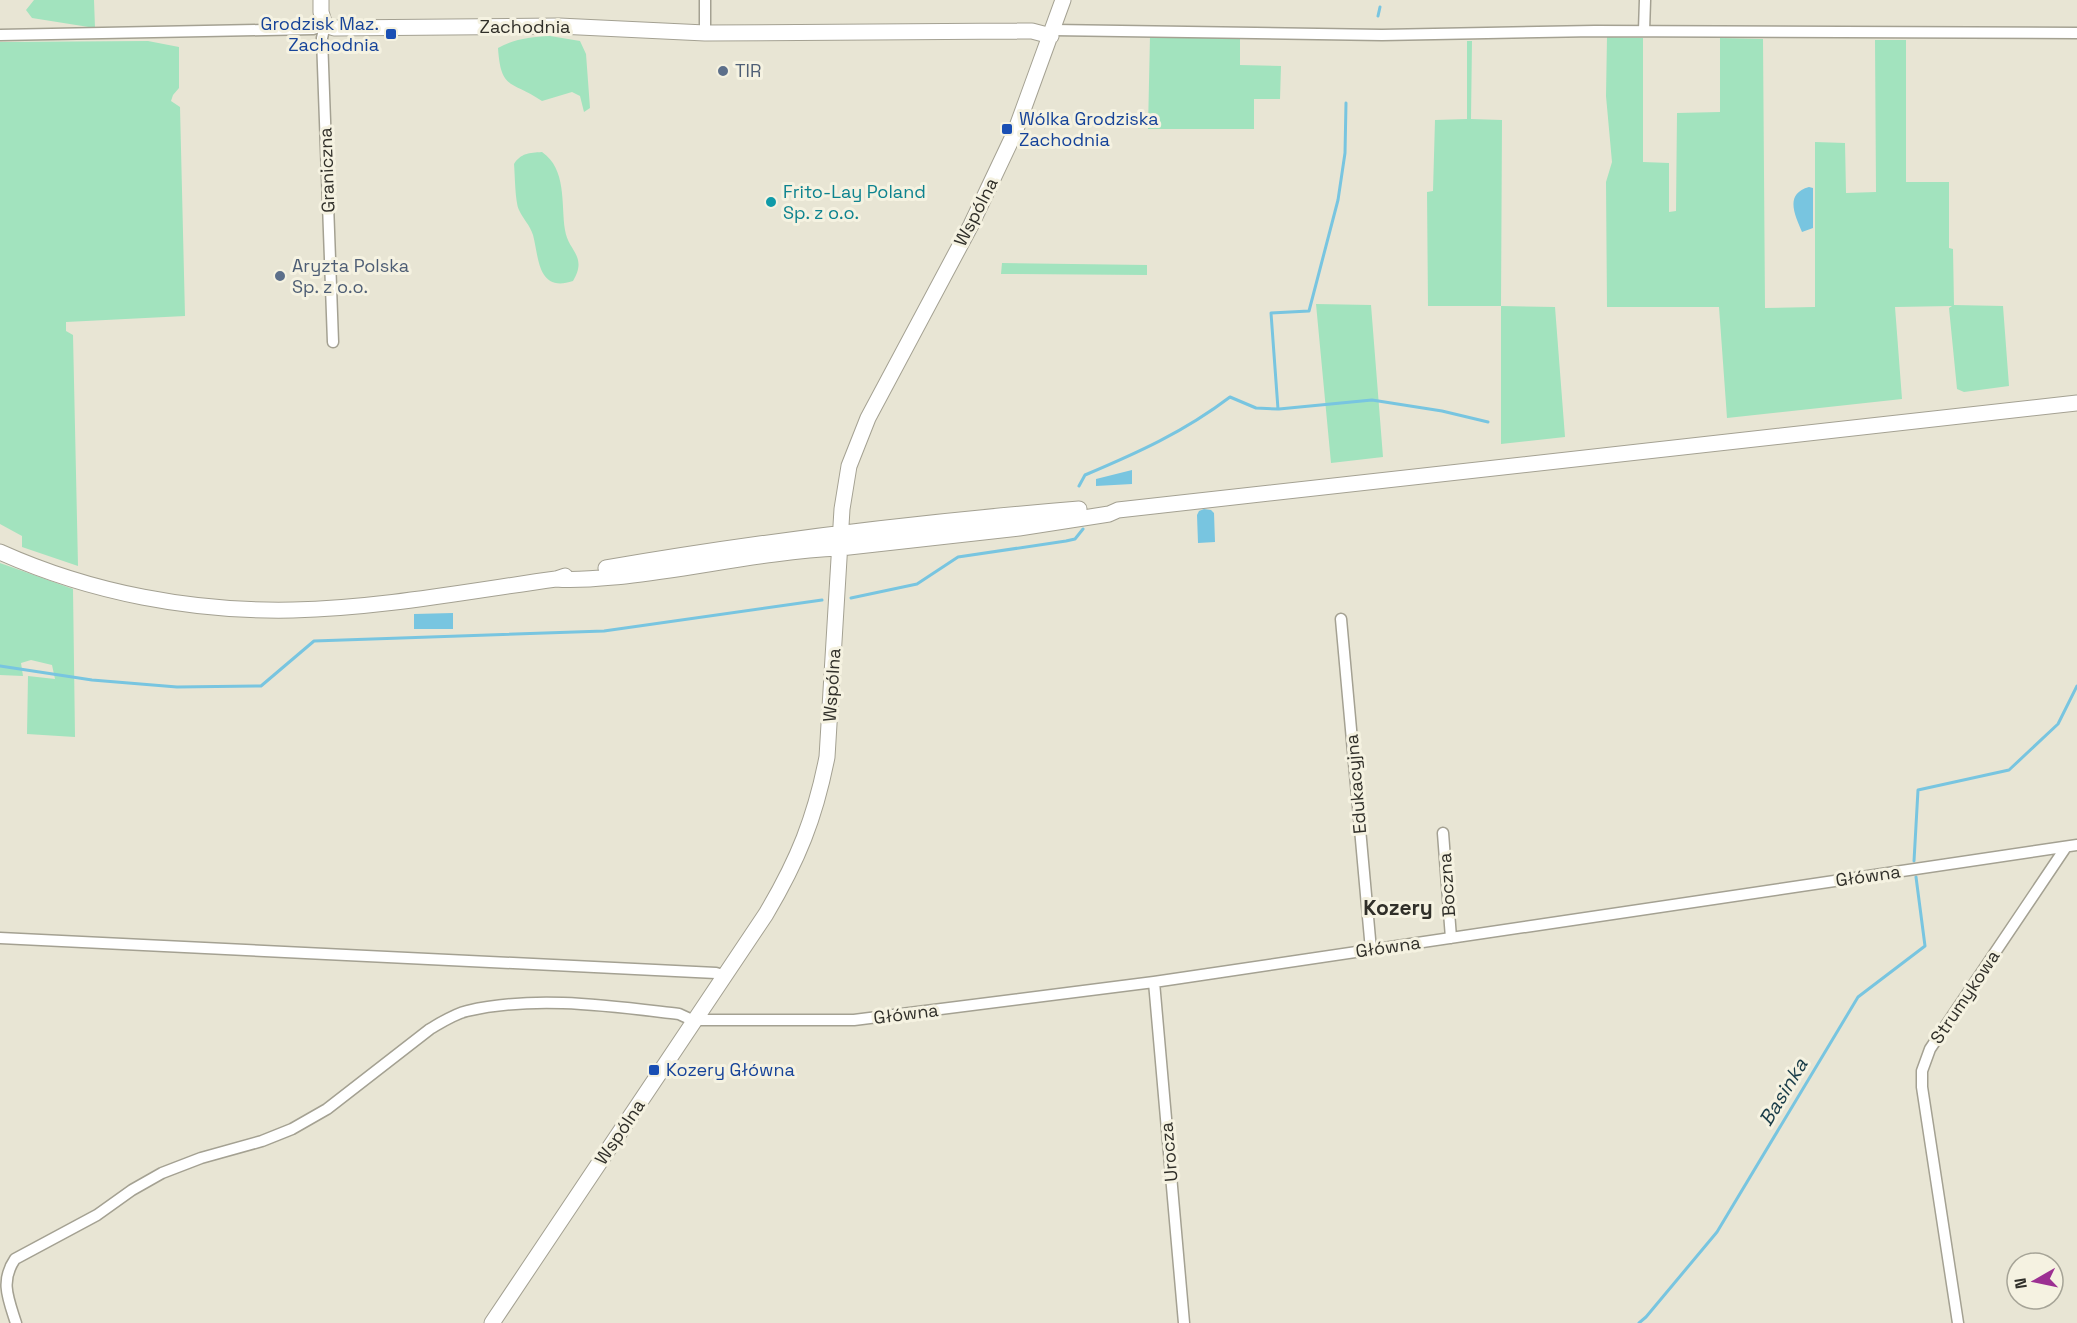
<svg xmlns="http://www.w3.org/2000/svg" width="2077" height="1323" font-family="'Space Grotesk',sans-serif">
  <style>
    .green { fill: #a2e3be }
    .water { fill: #78c5e0 }
    .lines { fill: none; stroke-linecap: round; stroke-linejoin: round }
    .stream { stroke: #78c5e0; stroke-width: 3 }
    .street-casing { stroke: #a4a192; stroke-width: 13 }
    .secondary-casing { stroke: #a4a192; stroke-width: 17 }
    .street { stroke: #fff; stroke-width: 10 }
    .secondary { stroke: #fff; stroke-width: 15 }
    .transit-dot { fill: #1a4fb4; stroke: #f5f2e1; stroke-width: 2 }
    .service-dot { fill: #5c6f8a; stroke: #f5f2e1; stroke-width: 2 }
    .culture-dot { fill: #0f9aa8; stroke: #f5f2e1; stroke-width: 2 }
    .labels { text-anchor: middle; stroke-width: 6; stroke-linejoin: round; paint-order: stroke }
    .transit-label { font-size: 18px; fill: #164399; stroke: #f5f2e1; text-anchor: start }
    .street-label { font-size: 18px; fill: #302f29; stroke: #f5f2e1 }
    .service-label { font-size: 18px; fill: #4e5e75; stroke: #f5f2e1; text-anchor: start }
    .culture-label { font-size: 18px; fill: #0d838f; stroke: #f5f2e1; text-anchor: start }
    .water-label { font-size: 20px; font-style: italic; fill: #193c48; stroke: #f5f2e1 }
    .quarter-label { font-size: 21px; font-weight: bold; fill: #302f29; stroke: #f5f2e1 }
  </style>
  <rect width="100%" height="100%" fill="#e8e5d4"/>
  <path class="green" d="M34 0H94L95 28 32 18 26 10Z
    M550 36 580 41 586 54 590 108 584 112 580 96 572 92 542 101C511 80 501 91 498 48 514 39 531 37 550 36Z
    M1150 36 1240 38V65L1281 66 1280 99H1254V129H1148Z
    M1607 37 1643 38V162L1669 163V212L1676 211 1677 113 1720 112V38L1763 39 1765 308 1815 307V142L1845 143 1846 193 1876 192 1875 40H1906V182H1949V248L1953 249 1954 305 2003 306 2009 386 1964 392 1957 389 1949 308 1952 306 1895 307 1902 399 1727 418 1719 307H1607L1606 182 1612 162 1606 96Z
    M148 41 179 47V88L173 95 171 101 180 107 185 316 66 322V331L73 335 78 566 22 547V536L0 524V42Z
    M1467 41H1472L1471 119 1502 120 1501 306 1555 307 1565 437 1501 444V306H1428L1427 192 1433 191 1435 120 1467 119Z
    M542 152C567 169 561 204 565 230 568 251 588 256 573 281 537 293 539 257 533 235 530 225 523 219 519 210 515 201 515 175 514 164 521 153 529 153 542 152Z
    M1002 263 1147 265V275L1001 274Z
    M1316 304 1371 305 1383 457 1331 463Z
    M0 563 73 589 75 737 27 734 28 676 55 679 52 665 31 660 21 663 23 676 0 675Z"/>
  <path class="water" d="M1809 187 1813 188V228L1802 232C1795 215 1784 194 1809 187Z
    M1132 470V484L1096 486V479Z
    M1204 509 1211 510 1214 513 1215 542 1198 543 1197 515 1199 511Z
    M453 613V629H414V614Z"/>
  <g class="lines">
    <path class="stream" d="M1378 16 1380 7
      M1279 409 1372 400 1442 411 1488 422
      M1079 486 1085 475C1137 453 1184 432 1230 397L1256 408 1278 409 1271 313 1309 311 1338 200 1345 153 1346 103
      M851 598 917 584 958 557 1066 541 1075 539 1083 529
      M0 666 92 680 177 687 261 686 314 641 604 631 822 600
      M1914 861 1918 790 2009 770 2058 724 2077 686
      M1639 1323 1646 1317 1717 1232 1858 997 1925 946 1916 877"/>
    <defs>
      <path id="street" d="M325 25 322 38 333 342
        M1053 30 1382 35 1595 31 2077 33
        M1644 31 1645 0
        M705 33V0
        M0 35 313 29 325 25
        M1341 619 1371 950
        M1443 833 1451 938
        M0 938 716 973 726 976
        M1154 982 1184 1323
        M16 1323C8 1298 0 1281 15 1259L97 1215 132 1190 162 1173 201 1158 262 1141 292 1129 327 1109 430 1029C442 1022 454 1014 467 1011 536 995 609 1006 679 1014L692 1020H854L1154 982 2077 845
        M1958 1323 1922 1087V1071L1930 1049 2066 847"/>
      <path id="secondary" d="M321 0V12L325 25 334 28 559 26 705 33 1032 31 1051 36
        M0 552C91 593 193 612 293 610 381 608 469 591 556 579L565 576
        M606 568C762 541 921 522 1079 509
        M556 579C579 581 602 578 625 576 697 568 768 551 840 548L1019 528 1109 514 1118 510 2077 403
        M492 1323 766 914C798 860 815 818 827 757L842 509 849 466 868 418 971 225 1015 132 1063 0"/>
    </defs>
    <use href="#street" class="street-casing"/>
    <use href="#secondary" class="secondary-casing"/>
    <use href="#street" class="street"/>
    <use href="#secondary" class="secondary"/>
  </g>
  <g class="transit-dot">
    <rect x="385" y="28" width="12" height="12" rx="3"/>
    <rect x="1001" y="123" width="12" height="12" rx="3"/>
    <rect x="648" y="1064" width="12" height="12" rx="3"/>
  </g>
  <g class="service-dot">
    <circle cx="723" cy="71" r="6"/>
    <circle cx="280" cy="276" r="6"/>
  </g>
  <circle class="culture-dot" cx="771" cy="202" r="6"/>
  <g class="labels">
    <g class="transit-label">
      <text x="379" y="30" text-anchor="end">Grodzisk Maz.<tspan x="379" dy="21">Zachodnia</tspan></text>
      <text x="1019" y="125">Wólka Grodziska<tspan x="1019" dy="21">Zachodnia</tspan></text>
      <text x="666" y="1076">Kozery Główna</text>
    </g>
    <g class="street-label">
      <text x="525" y="33">Zachodnia</text>
      <text transform="translate(327 170) rotate(-92)" y="6">Graniczna</text>
      <text transform="translate(976 212) rotate(-63)" y="6">Wspólna</text>
      <text transform="translate(832 685) rotate(-86)" y="6">Wspólna</text>
      <text transform="translate(1356 784) rotate(-95)" y="6">Edukacyjna</text>
      <text transform="translate(1868 876) rotate(-8)" y="6">Główna</text>
      <text transform="translate(1447 885) rotate(-94)" y="6">Boczna</text>
      <text transform="translate(1388 947) rotate(-8)" y="6">Główna</text>
      <text transform="translate(1965 997) rotate(-56)" y="6">Strumykowa</text>
      <text transform="translate(906 1014) rotate(-7)" y="6">Główna</text>
      <text transform="translate(620 1132) rotate(-56)" y="6">Wspólna</text>
      <text transform="translate(1169 1152) rotate(-95)" y="6">Urocza</text>
    </g>
    <g class="service-label">
      <text x="735" y="77">TIR</text>
      <text x="292" y="272">Aryzta Polska<tspan x="292" dy="21">Sp. z o.o.</tspan></text>
    </g>
    <g class="culture-label">
      <text x="783" y="198">Frito-Lay Poland<tspan x="783" dy="21">Sp. z o.o.</tspan></text>
    </g>
    <g class="water-label">
      <text transform="translate(1783 1092) rotate(-59)" y="7">Basinka</text>
    </g>
    <g class="quarter-label">
      <text x="1398" y="915">Kozery</text>
    </g>
  </g>
  <g transform="translate(2035 1281) rotate(261)"><circle r="28" fill="#f5f2e1" stroke="#a6a497" stroke-width="1.5"/>
  <path d="M0-4.5L10 22L0 15L-10 22Z" fill="#9c3092"/>
  <text y="-9" font-size="16" font-weight="bold" text-anchor="middle" fill="#302f29">N</text>
  </g>
</svg>
